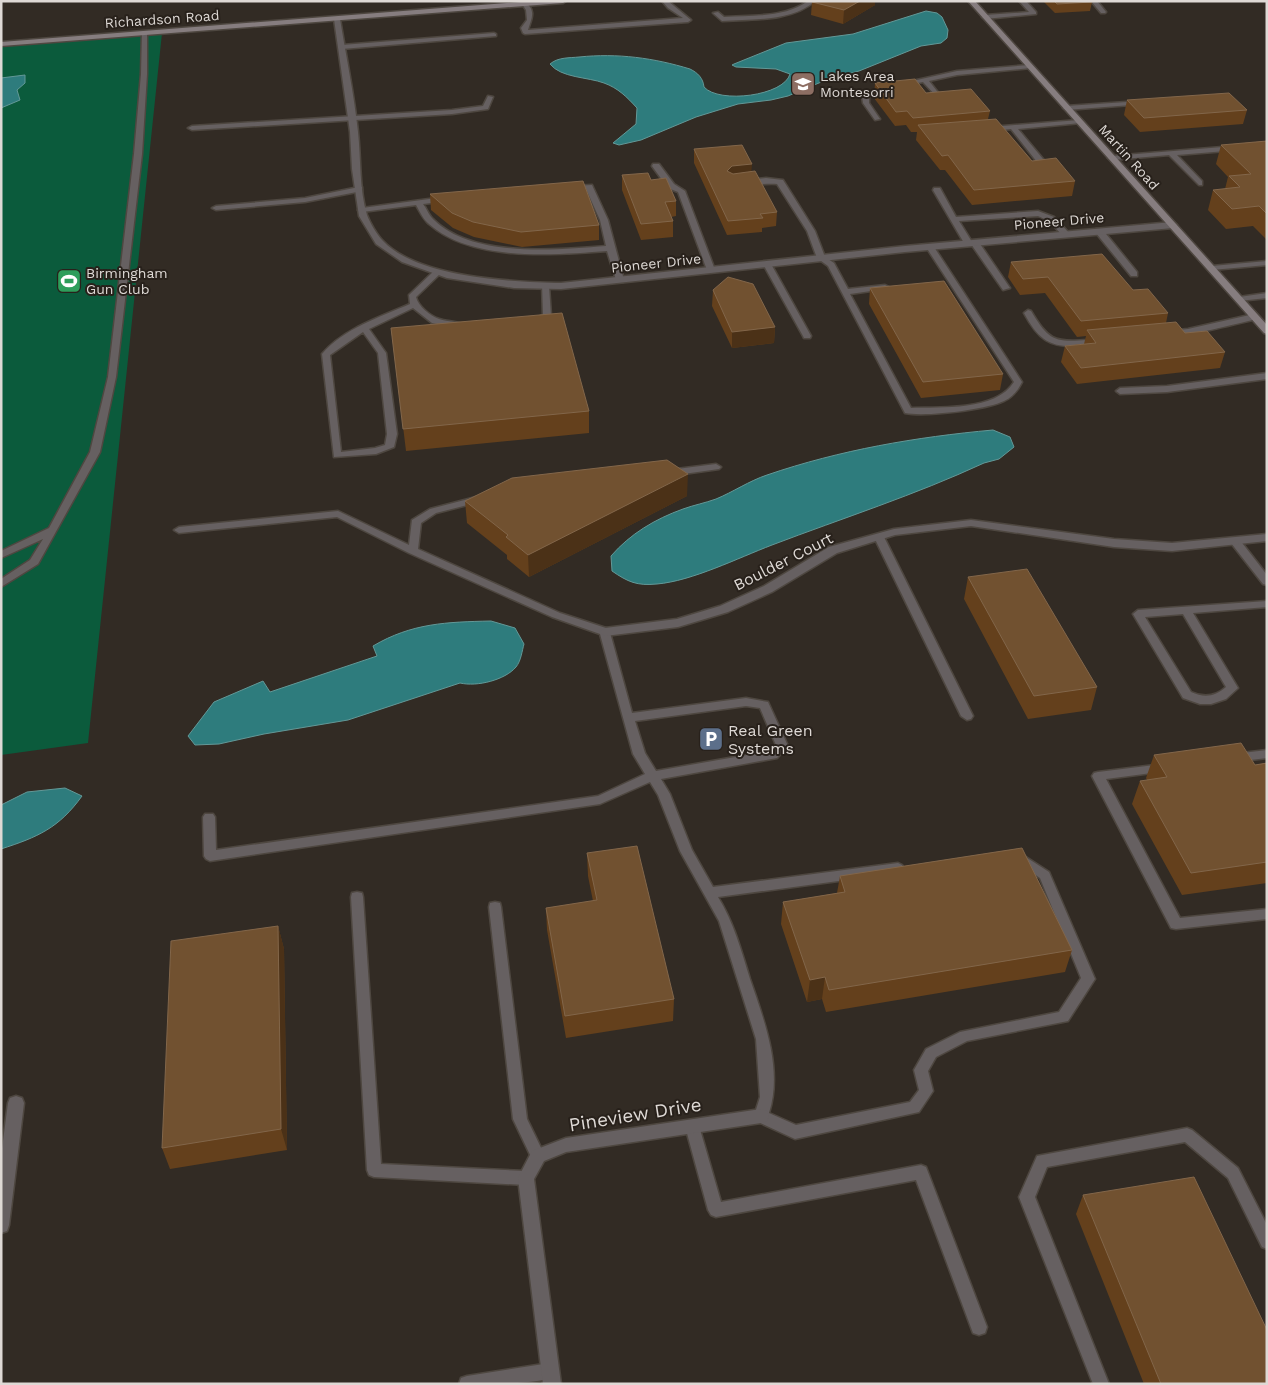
<svg xmlns="http://www.w3.org/2000/svg" width="1268" height="1385" font-family="'Work Sans',sans-serif">
  <style>
    .green { fill: #0b5b3c }
    .water { fill: #2e7c7d; stroke: #639897 }
    .lines { fill: none; stroke-linecap: round; stroke-linejoin: round }
    .lane-casing { stroke: #4e4740; stroke-width: 3 }
    .street-casing { stroke: #4e4740; stroke-width: 3 }
    .secondary-casing { stroke: #4e4740; stroke-width: 3 }
    .lane { fill: #666061; fill-rule: evenodd }
    .street { fill: #666061; fill-rule: evenodd }
    .secondary { fill: #867d7f; fill-rule: evenodd }
    .wall { fill: #64401c }
    .shaded-wall { fill: #4b3117 }
    .building { fill: #715130; stroke: #82664a }
    .labels { text-anchor: middle; stroke-width: 4; stroke-linejoin: round; paint-order: stroke }
    .far-street-label { font-size: 14px; fill: #ded9d5; stroke: #28211b }
    .far-poi-label { font-size: 14px; fill: #ded9d5; stroke: #28211b; text-anchor: start }
    .street-label { font-size: 16px; fill: #ded9d5; stroke: #28211b }
    .poi-label { font-size: 16px; fill: #ded9d5; stroke: #28211b; text-anchor: start }
    .near-street-label { font-size: 19px; fill: #ded9d5; stroke: #28211b }
  </style>
  <rect width="100%" height="100%" fill="#322b24"/>
  <path class="green" d="M162 33 88 743 1 755V45Z"/>
  <path class="water" d="M926 11 937 13 942 17 948 30 947 38 941 43 921 46 859 71 826 80 788 96 771 100 738 104 696 117 641 140 619 145 613 143 636 124 637 108C627 97 618 88 604 83 588 77 561 78 550 64 558 57 570 58 579 57 618 53 654 58 690 69 698 73 703 78 704 87 719 104 784 96 790 74L776 69 736 67 732 65 734 64 786 43 853 34Z
    M25 75V83L17 90 20 100 1 108V78Z
    M993 430 1010 437 1014 447 999 459 984 463C915 495 843 518 772 545 738 558 692 581 657 584 637 586 628 582 612 571L611 556C630 534 655 519 683 509 694 505 705 503 716 499 733 492 749 481 767 475 840 450 916 437 993 430Z
    M491 621 515 628 524 644C522 651 521 661 516 667 505 680 477 687 460 683L348 720 264 734 219 744 195 745 188 736 214 702 263 681 270 692 377 656 373 646C412 623 447 622 491 621Z
    M65 788 82 796C59 828 38 837 1 849V805L27 792Z"/>
  <g class="lines">
    <defs>
      <path id="lane" d="M662 1H668L691 20 688 22 525 34 523 33 521 28 527 20 526 10 522 4 525 2C537 11 531 19 528 30L683 18 668 8Z
        M808 1H815C792 22 751 19 722 21L713 13 718 12 724 17C751 15 785 18 808 1Z
        M1019 1H1026L1036 12V14L985 19 982 17 985 15 1029 12Z
        M1091 1H1097L1106 12 1105 13H1101Z
        M142 32 147 33V74L142 154 116 377 100 452 38 564 1 587V579L30 560 43 539 1 558V551L49 528 90 452 108 377 134 154 141 74Z
        M494 33 496 34V36L342 49 339 47 342 45Z
        M1029 65 1032 67 1031 68 957 75 929 81 940 95 937 97 923 82 902 86 899 84 957 71Z
        M885 87 890 88 869 97V103L880 119 875 120 863 103 862 96Z
        M488 96 493 97 488 109 452 114 192 130 188 128 192 126 452 110 483 106Z
        M1142 101 1145 103 1144 104 1066 110 1063 108 1066 106Z
        M1079 120 1081 121V123L1018 129 1048 165 1044 167H1041L1011 129 991 131 987 129 991 127Z
        M1235 146 1239 148 1238 150 1177 155 1202 181V185H1199L1169 155 1112 160 1108 158 1112 156Z
        M653 164H659L674 184 685 191 715 270 714 272 707 270 678 192 668 188 652 166Z
        M766 178 783 180 815 231 825 257 834 263 848 289 885 285 889 287 885 289 850 294 911 408C941 407 996 411 1014 382L926 247 930 245 934 247 1022 382C1018 390 1013 397 1004 401 985 410 925 417 905 413L828 266 817 258 807 231 777 184C768 183 750 186 743 182L747 180Z
        M592 185 608 220 624 280 623 282 616 280 607 251C554 255 472 262 429 224 423 219 420 212 416 205L362 212 358 210 362 208 444 197H447V201L423 204C427 209 429 216 434 220 473 258 556 250 606 246L600 220 586 189 572 190 568 188 572 186Z
        M359 187H362V191L305 202 216 210 212 208 216 206 305 198Z
        M934 188H940L956 217 1038 211 1054 217 1070 234 1063 236 1049 221 1038 216 959 221 972 242 978 241 1010 288 1003 290 971 244 968 245 964 243 933 190Z
        M1096 229H1102L1137 272V276H1131L1096 233Z
        M1267 261V265L1212 270 1208 268 1212 266Z
        M764 262 771 264 811 336 810 338H804L803 336 763 264Z
        M435 270 442 272 416 297C418 306 430 316 439 319 448 322 459 321 466 326L462 329 432 323 413 308 369 329 386 353 397 434 394 447 376 454 334 457 322 354C343 329 380 317 410 304L409 295ZM363 332 378 353 387 434 385 445 375 448 341 452 330 355Z
        M542 284 549 286 551 316 535 323 531 320 543 315Z
        M1267 293V298L1239 301 1235 299 1239 297Z
        M1028 310 1031 311C1048 339 1053 343 1087 340 1093 339 1098 338 1102 341 1097 345 1087 345 1080 346 1049 348 1038 339 1024 313Z
        M1254 314 1258 317 1257 319C1242 322 1174 341 1165 334L1169 331 1188 329Z
        M1267 373V379L1167 392 1120 394 1116 391 1120 388 1167 386Z
        M716 464 721 467 719 469 669 476 664 473 669 470Z
        M480 496 485 499 483 501 436 513 421 523 418 549 560 613 609 629 632 713 746 698 768 702 788 746 777 758 661 779 670 794 692 850 713 887 898 863 902 865 904 868 902 871 898 873 718 897C734 923 741 950 750 979 764 1020 783 1069 769 1113L796 1125 910 1102 919 1090 914 1070 926 1049 960 1032 1059 1012 1081 978 1040 878 1014 860 1012 857 1014 854 1018 852 1049 872 1095 979 1068 1021 967 1041 936 1057 928 1071 933 1091 919 1112 795 1139 756 1121 754 1116 760 1097 756 1039 719 921 680 851 658 795 650 782 600 804 210 861 206 859 204 856 203 817 205 814H213L215 817 216 850 598 796 645 774 633 754 600 634 552 617 409 553 337 517 179 533 174 530 179 527 338 511 409 545 412 520 430 509ZM746 706 760 708 776 745 769 751 656 771 645 753 635 721Z
        M879 534 884 537 973 716 971 719 967 720 961 716 874 537Z
        M1235 538 1239 539 1267 575V585L1263 584 1231 543 1230 541 1231 539Z
        M1267 601V607L1193 613 1238 688 1226 699 1211 704H1200L1183 698 1133 614 1138 610ZM1183 614 1226 687C1215 697 1204 698 1191 692L1145 617Z
        M1267 750V758L1234 762 1230 761 1228 758 1230 755 1234 754Z
        M1163 764 1167 765 1169 768 1167 771 1106 779 1180 918 1267 909V919L1176 929 1171 928 1092 776 1094 773 1098 772Z
        M357 892 362 893 363 897 381 1164 526 1171 531 1173 533 1178 531 1183 526 1185 374 1177 369 1175 367 1170 351 897 352 893Z
        M495 902 500 903 501 907 527 1119 545 1156 543 1161 538 1163 533 1161 513 1119 489 907 490 903Z
        M692 1120 697 1121 699 1126 721 1202 921 1165 926 1167 987 1327 985 1333 979 1335 973 1333 916 1180 716 1217 711 1215 708 1210 685 1126 687 1121Z
        M1187 1128 1192 1130 1238 1168 1267 1225V1249L1262 1247 1228 1178 1185 1142 1047 1167 1035 1197 1109 1384H1093L1019 1197 1037 1156Z
        M550 1363 556 1365 558 1371 556 1377C527 1385 490 1384 459 1384L461 1378 467 1376Z"/>
      <path id="street" d="M337 17 340 19C346 56 354 94 358 132 361 159 359 189 367 215 370 223 377 235 383 241 418 278 513 282 561 283L905 246 1173 222 1177 225 1173 228 905 252 561 289 514 288 447 278 402 262 376 244 359 216 352 169 350 132 334 19Z
        M971 520 1114 539 1172 543 1267 534V541L1172 551 1114 547 971 526 895 535 837 553 772 592 728 612 678 627 605 636 599 632 605 628 677 619 720 606 764 586 829 547 894 529Z
        M16 1096 22 1098 24 1103 9 1225 7 1231 1 1233V1156L8 1103 10 1098Z
        M761 1109 767 1111 769 1116 767 1121 761 1123 566 1152 544 1161 534 1179 561 1384H543L518 1178 532 1151 566 1138Z"/>
      <path id="secondary" d="M533 1H566L563 3 1 46V42Z
        M968 1H975L1267 325V334L1264 333Z"/>
    </defs>
    <use href="#lane" class="lane-casing"/>
    <use href="#street" class="street-casing"/>
    <use href="#secondary" class="secondary-casing"/>
    <use href="#lane" class="lane"/>
    <use href="#street" class="street"/>
    <use href="#secondary" class="secondary"/>
  </g>
  <path class="wall" d="M1043 1H1091L1092 2 1090 11 1055 13Z
    M812 2 875 5 843 24 811 15Z
    M875 83 926 93 990 111 988 119 1032 161 1075 181 1072 196 972 205 945 170H940L916 140 917 132H911L906 125 895 126 874 98Z
    M1127 100 1247 110 1243 124 1140 132 1124 115Z
    M1267 141V240L1253 226 1226 229 1208 210 1213 190 1225 189 1228 177 1216 164 1221 145Z
    M694 149 751 172 777 212 776 226 762 228V232L727 235 694 163Z
    M622 175 651 180 676 201V216L671 217 673 221V237L641 240 622 190Z
    M430 194 599 225V240L522 247 474 237 453 228 431 210Z
    M1011 262 1133 290 1168 313 1166 323 1185 333 1225 352 1220 368 1077 384 1061 362 1065 346 1084 344 1086 336 1077 337 1045 293 1020 295 1008 277Z
    M870 288 1003 374 1000 390 921 398 869 304Z
    M713 290 775 327 774 343 732 348 712 306Z
    M391 328 589 411V433L406 451Z
    M687 496 529 577 507 559V555L467 523 465 501Z
    M968 577 1097 687 1091 710 1028 719 964 599Z
    M1154 755 1255 765 1267 763V883L1182 895 1132 804 1140 781 1147 780 1146 778Z
    M587 853 674 999 673 1021 566 1038 547 930 546 908 593 901 588 876Z
    M840 876 1072 950 1065 972 826 1012 822 999 807 1002 781 924 783 902 837 893Z
    M278 926 284 949 287 1150 170 1169 162 1148Z
    M1083 1195 1267 1384H1144L1076 1214Z"/>
  <path class="shaded-wall" d="M860 1H875V5L843 24 844 10Z
    M752 164 751 178 732 180 727 171 732 166Z
    M775 327 774 343 732 348V332Z
    M688 474 687 496 529 577 528 555Z
    M278 926 284 949 287 1150 281 1129Z
    M825 977 822 999 807 1002 810 980Z"/>
  <path class="building" d="M813 1H860L844 10 812 2Z
    M1054 1H1091L1092 2 1057 4Z
    M915 79 926 93 971 89 990 111 913 118 907 111 896 112 875 83Z
    M1229 93 1247 110 1144 118 1127 100Z
    M996 119 1032 161 1056 158 1075 181 974 190 948 155 942 156 918 125Z
    M1267 141V214L1259 206 1232 209 1213 190 1240 187 1229 176 1251 174 1221 145Z
    M742 145 752 164 732 166 727 171 733 174 755 171 777 212 760 214 763 218 728 221 694 149Z
    M648 173 651 180 666 178 676 201 665 202 673 221 641 224 622 175Z
    M583 181 599 225 521 232 473 222 452 213 430 194Z
    M1102 254 1133 290 1148 289 1168 313 1081 321 1048 277 1023 279 1011 262Z
    M728 277 753 284 775 327 732 332 713 290Z
    M944 281 1003 374 923 382 870 288Z
    M562 313 589 411 403 429 391 328Z
    M1176 322 1185 333 1207 331 1225 352 1081 368 1065 346 1096 343 1087 330Z
    M667 460 688 474 528 555 506 537 508 535 465 501 512 478Z
    M1027 569 1097 687 1034 696 968 577Z
    M1241 743 1255 765 1267 763V862L1191 873 1140 781 1167 777 1154 755Z
    M637 846 674 999 565 1016 546 908 597 900 587 853Z
    M1022 848 1072 950 829 990 825 977 810 980 783 902 845 892 840 876Z
    M278 926 281 1129 162 1148 171 941Z
    M1194 1177 1267 1330V1384H1161L1083 1195Z"/>
  <defs>
    <symbol id="school-square" viewBox="-11 -11 22 22"><rect x="-9" y="-9" width="18" height="18" rx="4" fill="#8d6e63" stroke="#28211b"/><path d="M0-5L7-2L0 1L-7-2ZM-4 1L0 2.5L4 1V4Q0 6-4 4Z" fill="#fff"/></symbol>
    <symbol id="stadium-square" viewBox="-11 -11 22 22"><rect x="-9" y="-9" width="18" height="18" rx="4" fill="#2e9e5b" stroke="#28211b"/><path d="M0-5a6.5 5 0 1 0 0 10a6.5 5 0 1 0 0-10ZM-3.5-1.8h7v3.6h-7Z" fill="#fff"/></symbol>
    <symbol id="parking-square" viewBox="-11 -11 22 22"><rect x="-9" y="-9" width="18" height="18" rx="4" fill="#5c6f8a" stroke="#28211b"/><path d="M-3.5-5.5H1a3.5 3.5 0 0 1 0 7H-1V5.5H-3.5ZM-1-3.4V-.6H.8a1.4 1.4 0 0 0 0-2.8Z" fill="#fff"/></symbol>
  </defs>
  <g fill-rule="evenodd">
    <use href="#school-square" x="789" y="70" width="28" height="28"/>
    <use href="#stadium-square" x="55" y="267" width="28" height="28"/>
    <use href="#parking-square" x="697" y="725" width="28" height="28"/>
  </g>
  <g class="labels">
    <g class="far-street-label">
      <text transform="translate(162 19) rotate(-4)" y="5">Richardson Road</text>
      <text transform="translate(1129 157) rotate(48)" y="5">Martin Road</text>
      <text transform="translate(1059 221) rotate(-5)" y="5">Pioneer Drive</text>
      <text transform="translate(656 263) rotate(-6)" y="5">Pioneer Drive</text>
    </g>
    <g class="far-poi-label">
      <text x="820" y="81">Lakes Area<tspan x="820" dy="16">Montesorri</tspan></text>
      <text x="86" y="278">Birmingham<tspan x="86" dy="16">Gun Club</tspan></text>
    </g>
    <g class="street-label">
      <text transform="translate(783 561) rotate(-27)" y="6">Boulder Court</text>
    </g>
    <g class="poi-label">
      <text x="728" y="736">Real Green<tspan x="728" dy="18">Systems</tspan></text>
    </g>
    <g class="near-street-label">
      <text transform="translate(635 1114) rotate(-9)" y="7">Pineview Drive</text>
    </g>
  </g>
  <rect width="1268" height="1385" fill="none" stroke="#ded9d5" stroke-width="5"/>
</svg>
